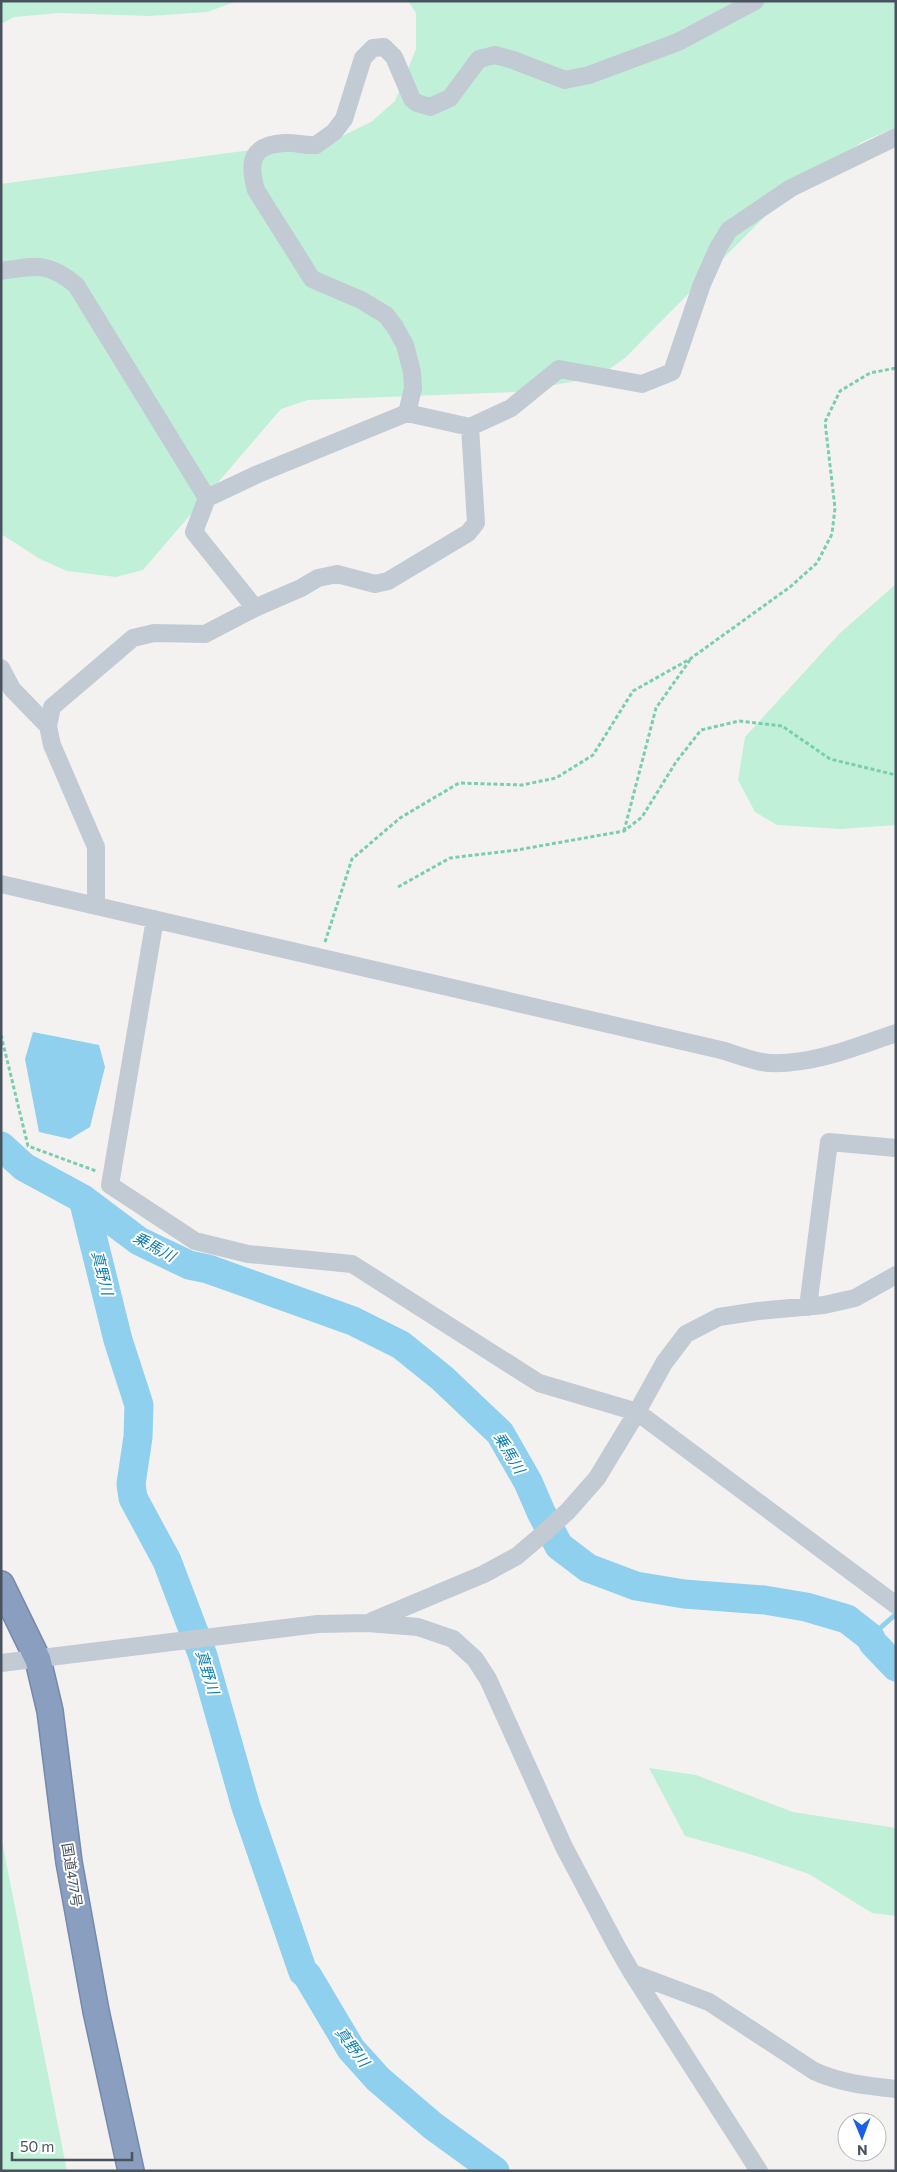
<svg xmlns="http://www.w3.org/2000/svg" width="897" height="2172" font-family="Commissioner,'Noto Sans JP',sans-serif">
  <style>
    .green { fill: #c1f0d8 }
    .water { fill: #8ed0ed }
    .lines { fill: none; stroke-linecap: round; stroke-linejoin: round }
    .stream { stroke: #8ed0ed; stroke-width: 5 }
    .river { stroke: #8ed0ed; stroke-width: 29 }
    .highway-casing { stroke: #758aab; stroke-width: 28 }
    .path { stroke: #79ceac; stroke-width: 3; stroke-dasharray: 4 2.5; stroke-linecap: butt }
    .minor { stroke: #c2cad3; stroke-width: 18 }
    .highway { stroke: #8a9fbf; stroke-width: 25 }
    .labels { text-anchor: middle; stroke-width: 4; stroke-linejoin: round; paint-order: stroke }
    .street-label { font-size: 14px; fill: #49525f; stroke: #fff }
    .water-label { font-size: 15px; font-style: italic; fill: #0d7dae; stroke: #fff }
  </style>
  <rect width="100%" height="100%" fill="#f4f2f1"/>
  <path class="green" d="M1 1H238L207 12 150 16 59 13 14 17 1 24Z
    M408 1H896V127L862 142 787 194 625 358 598 377 516 392 308 400 281 409 143 570 116 577 67 571 40 559 1 534V184L338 138 371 122 395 101 416 49V13Z
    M896 584V825L841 829 777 825 755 812 738 780 745 737 839 634Z
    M649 1768 696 1775 793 1812 896 1828V1916L872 1913 809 1874 756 1856 685 1836Z
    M1 1836 67 2171H1Z"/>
  <path class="water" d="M33 1032 99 1045 105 1067 90 1127 70 1139 39 1132 25 1059Z"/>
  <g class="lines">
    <path class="stream" d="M870 1637 896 1614"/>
    <path class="river" d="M1 1146 24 1167 83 1199 139 1241 189 1265 208 1269 353 1321 401 1345 442 1378 500 1433 528 1482 541 1512 559 1546 588 1568 636 1586 684 1594 764 1600 806 1607 847 1619 870 1637 873 1643 896 1667
      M83 1199 118 1340 139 1405 138 1437 131 1484 133 1498 167 1561 203 1656 246 1807 303 1972 307 1975 351 2049 378 2079 433 2126 495 2171"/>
    <defs>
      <path id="highway" d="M1 1584 38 1660 50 1711 69 1862 96 2011 131 2171"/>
    </defs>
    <use href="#highway" class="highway-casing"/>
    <path class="path" d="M624 831 656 708 690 660
      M398 887 450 858 517 850 624 831 642 817 676 762 701 730 739 721 782 726 830 759 896 775
      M325 942 352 859 400 818 459 783 522 785 556 778 593 755 633 691 690 659 790 587 817 563 832 534 835 508 825 422 840 391 870 373 896 368
      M1 1035 28 1146 96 1171"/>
    <path class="minor" d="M1 271C34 266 48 261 76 285L207 498
      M407 413 413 388 412 372 405 345 395 327 386 315 361 300 312 279 256 190C248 162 251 145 284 143 294 142 305 146 316 145L334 132 344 119 363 58 373 48 384 47 394 57 412 99 417 103 430 107 450 98 479 59 495 55 513 60 565 80 589 75 678 42 755 1
      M255 608 194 532 207 498 258 474 407 413 470 427 511 408 559 369 642 384 672 372 702 284 718 248 729 230 791 188 896 137
      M1 668 12 689 48 726
      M1 884 721 1050C736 1054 754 1062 769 1063 813 1065 855 1047 896 1033
      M96 905V847L52 745 48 726 52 707 133 638 154 633 205 634 255 608 301 588 318 578 337 574 375 584 388 581 468 533 476 523 470 427
      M155 919 110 1185 195 1241 248 1254 352 1264 539 1383 637 1412 896 1605
      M808 1307 829 1142 896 1148
      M372 1621 484 1574 517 1556 544 1533 568 1511 597 1478 637 1412 664 1363 686 1334 719 1317 758 1311 824 1305 855 1298 896 1275
      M1 1663 318 1624 367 1623 418 1627 453 1639 475 1659 488 1679 564 1847 617 1947 632 1973 759 2171
      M632 1973 709 2002 814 2071C840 2083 867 2086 896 2089"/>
    <use href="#highway" class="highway"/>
  </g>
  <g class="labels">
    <g class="street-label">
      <text transform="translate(72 1875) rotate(81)" y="5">国道477号</text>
    </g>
    <g class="water-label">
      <text transform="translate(154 1247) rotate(29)" y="5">乗馬川</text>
      <text transform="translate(102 1273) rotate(76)" y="5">真野川</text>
      <text transform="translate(509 1453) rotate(59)" y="5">乗馬川</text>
      <text transform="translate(207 1672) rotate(73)" y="5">真野川</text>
      <text transform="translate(352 2047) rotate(53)" y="5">真野川</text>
    </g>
  </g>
  <rect width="897" height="2172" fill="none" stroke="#49525f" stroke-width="5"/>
  <g transform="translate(862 2137) rotate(179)"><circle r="24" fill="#ffffff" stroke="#b6babf"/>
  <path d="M0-4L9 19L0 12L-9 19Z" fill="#1a5fe5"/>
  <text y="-8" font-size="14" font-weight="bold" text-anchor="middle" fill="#49525f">N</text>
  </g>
  <path d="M12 2152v8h120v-8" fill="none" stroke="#49525f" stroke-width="2.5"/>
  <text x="20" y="2152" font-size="15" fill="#49525f" stroke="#ffffff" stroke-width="4" paint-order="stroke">50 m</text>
</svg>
